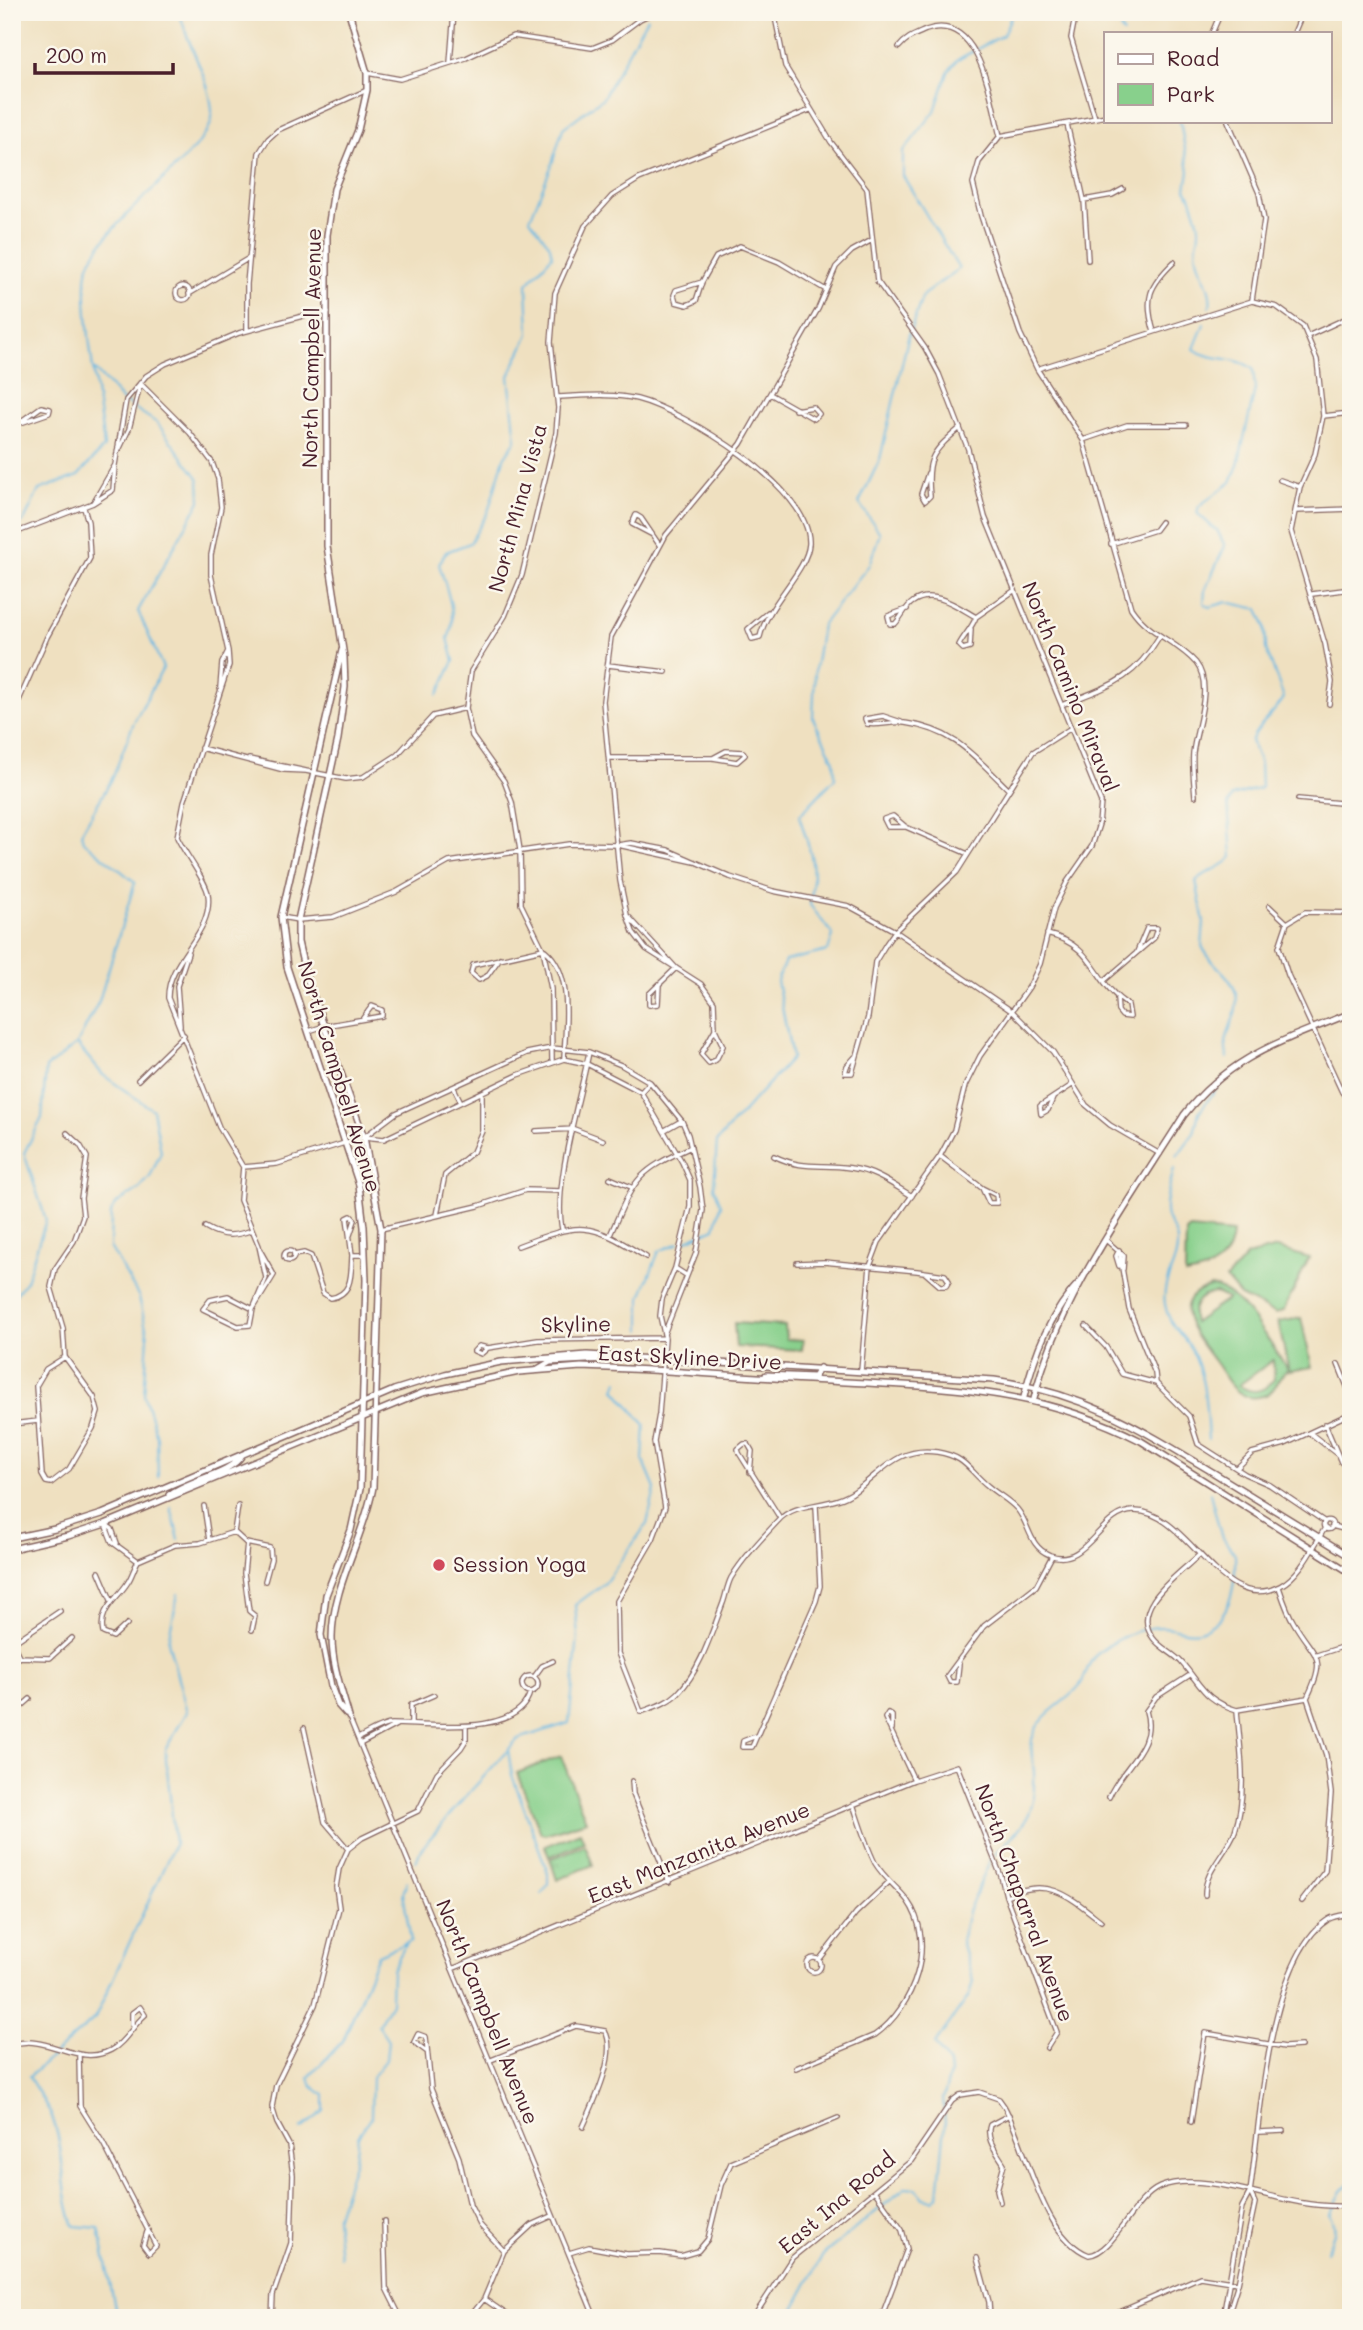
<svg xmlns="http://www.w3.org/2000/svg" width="1363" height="2330" font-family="Mali,sans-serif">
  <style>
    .green { fill: #88d08c; stroke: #69785c; stroke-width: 2; fill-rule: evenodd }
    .park { fill: url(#park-tufts); stroke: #69785c; stroke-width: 2 }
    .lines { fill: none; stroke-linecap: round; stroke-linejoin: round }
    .stream { stroke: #67b8e2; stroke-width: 2 }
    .street-casing { stroke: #84635f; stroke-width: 6 }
    .secondary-casing { stroke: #84635f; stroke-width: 8 }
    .primary-casing { stroke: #84635f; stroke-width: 8 }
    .street { stroke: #fff; stroke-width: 3.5 }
    .secondary { stroke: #fff; stroke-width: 5 }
    .primary { stroke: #fff; stroke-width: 5 }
    .poi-dot { fill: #d1495b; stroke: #fbf7ec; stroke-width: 2.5 }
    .labels { text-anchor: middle; stroke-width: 5; stroke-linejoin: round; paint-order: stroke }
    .street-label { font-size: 21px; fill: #4a1f2b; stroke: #fbf7ec }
    .poi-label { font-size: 21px; fill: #4a1f2b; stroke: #fbf7ec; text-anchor: start }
  </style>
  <defs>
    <pattern id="park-tufts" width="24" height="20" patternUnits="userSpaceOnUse" patternTransform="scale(1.75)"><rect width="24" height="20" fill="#88d08c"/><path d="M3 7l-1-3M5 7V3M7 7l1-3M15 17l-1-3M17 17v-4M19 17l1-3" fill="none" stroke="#77b279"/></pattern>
  </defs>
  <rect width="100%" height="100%" fill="#fbf7ec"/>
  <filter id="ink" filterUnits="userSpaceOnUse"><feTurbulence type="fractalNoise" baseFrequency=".0143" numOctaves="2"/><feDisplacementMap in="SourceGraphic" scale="14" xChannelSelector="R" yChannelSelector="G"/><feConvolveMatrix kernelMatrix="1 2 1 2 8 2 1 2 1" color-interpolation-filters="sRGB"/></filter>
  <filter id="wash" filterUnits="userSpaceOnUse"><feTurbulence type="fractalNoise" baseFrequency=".00686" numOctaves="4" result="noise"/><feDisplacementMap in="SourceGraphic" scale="28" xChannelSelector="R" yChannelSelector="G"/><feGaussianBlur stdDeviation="1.57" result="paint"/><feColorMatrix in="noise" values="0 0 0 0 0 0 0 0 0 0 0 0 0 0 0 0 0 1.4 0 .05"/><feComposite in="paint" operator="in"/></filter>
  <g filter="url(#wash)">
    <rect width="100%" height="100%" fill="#efe0c0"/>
    <path class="green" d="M1190 1229 1232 1233C1231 1262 1210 1272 1185 1275L1186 1232Z
      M1277 1248 1309 1258 1284 1310 1276 1314 1240 1296 1226 1279 1247 1256Z
      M1210 1287C1240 1288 1270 1345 1288 1369 1276 1378 1277 1395 1258 1397 1253 1398 1246 1397 1242 1394 1230 1388 1222 1371 1214 1361 1197 1338 1164 1301 1210 1287ZM1216 1293 1228 1299 1194 1323C1190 1307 1198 1294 1216 1293ZM1273 1360 1274 1379C1265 1392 1252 1395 1239 1385Z
      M1301 1318 1312 1367 1289 1371 1278 1322Z
      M734 1323 785 1326 786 1339 803 1340 802 1350 736 1347Z
      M561 1756 586 1821 545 1834 541 1833 517 1773Z
      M580 1832 584 1842 549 1857 545 1846Z"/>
    <path class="park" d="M585 1845 593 1865 557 1880 550 1859Z"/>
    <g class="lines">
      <path class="stream" d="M1123 33 1120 28 1129 12
        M1180 121 1189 171 1186 189C1190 193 1200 224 1199 230 1199 240 1194 249 1197 258 1201 276 1213 288 1210 307
        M1204 324 1194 349C1211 362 1236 355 1253 369L1255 389 1238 465 1231 482 1199 506 1197 513 1218 532 1225 546 1205 590 1204 603 1210 607 1227 602 1258 609 1265 626 1266 649 1284 698C1274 714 1258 724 1251 741L1260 763 1261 788 1232 796 1228 804 1232 857C1224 868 1207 870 1196 881L1204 922 1202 946C1210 965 1231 973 1236 994 1241 1016 1219 1037 1228 1058
        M95 370 122 400 157 423 199 479 200 501 138 611 163 668 134 722 113 777 81 833 83 841 135 882 99 1001 77 1044 103 1075 153 1110 161 1152 150 1177 139 1189 117 1203 111 1213 110 1247 139 1297 148 1337 144 1395 157 1437 158 1477
        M12 526 24 521 39 490 78 476 104 447C100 412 79 295 88 268 105 218 210 150 212 118 214 83 186 46 180 12
        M12 539V591
        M438 695 454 661 448 638C459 617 445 585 439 564L446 552 470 543 488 512 504 458 516 440 509 376 529 334 527 284 552 256 550 246 530 219 551 167 563 128 603 98 647 18
        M1177 1156 1194 1133 1199 1112 1224 1079
        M1174 1169C1171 1182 1163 1204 1167 1217 1169 1225 1177 1233 1177 1241 1179 1264 1161 1281 1165 1304 1169 1327 1182 1333 1191 1349 1206 1375 1206 1410 1208 1439
        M684 1241 715 1228 721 1205 714 1187 717 1141 792 1058 777 981 785 961 828 951 833 935 810 905C817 867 811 851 799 816L835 778 834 761 813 718 815 669 822 625 869 565 880 533 859 503 880 459 909 334 923 295 959 269 903 176V152L935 111 948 72 957 60 1003 35 1013 12
        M641 1330V1297L659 1251 679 1243
        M12 1335 13 1298 26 1281 46 1220 24 1153 42 1118 46 1068 77 1044
        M171 1507 179 1540
        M508 1750 512 1775 548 1873V1885L541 1894
        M995 1854C1025 1823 1036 1818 1034 1772 1033 1762 1030 1750 1032 1740 1038 1712 1065 1705 1080 1685 1087 1676 1086 1665 1095 1656 1113 1640 1138 1627 1162 1627 1175 1627 1187 1634 1199 1631 1232 1621 1236 1584 1235 1555L1221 1535 1210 1493
        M416 1862 421 1849 459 1804 518 1739 569 1723 578 1636 575 1605 605 1583 647 1524 655 1489 643 1460 645 1425 615 1389 618 1381
        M301 2129 324 2111V2095L312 2086 309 2077 343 2041 378 1955 411 1941 403 1893 407 1882
        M1326 2251C1333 2236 1339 2230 1330 2214L1342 2191 1351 2182
        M340 2257 336 2219 355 2160 358 2136 371 2117 372 2078 386 2060 388 2040 378 2025 391 2003 392 1970 406 1944
        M117 2318 99 2228 74 2226C60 2189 66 2149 51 2115 45 2102 36 2089 29 2077L95 2018 175 1843 165 1750 187 1712 168 1641 178 1594
        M789 2318 823 2255 906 2187 916 2188 923 2198 933 2200 938 2196 945 2124 943 2099 950 2075 949 2064 935 2044 969 1996 973 1981 961 1941 968 1912 991 1858"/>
    </g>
  </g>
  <g filter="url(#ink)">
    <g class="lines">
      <defs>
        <path id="street" d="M774 12 785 66 831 142 867 189 877 281 925 348 939 374 968 449 985 517 1101 802 1099 824 1092 846 1067 882 1054 908 1040 964 1029 987 980 1056 965 1086 954 1130 940 1156 879 1242 870 1266 861 1371
          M1076 12 1071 38 1095 118
          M1212 33 1221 12
          M1294 33 1303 12
          M899 47C907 37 915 35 926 30 980 11 991 100 1000 136
          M450 63 454 12
          M367 73 400 79 466 58 513 36 592 48 612 40 640 19 655 12
          M1228 121 1259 193 1264 220 1252 300
          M1067 124 1084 200 1088 260
          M1351 132V147
          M1000 136 979 162 973 183 981 216 1020 333 1037 369 1083 440 1131 608C1149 635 1177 641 1196 663 1214 686 1196 727 1193 753 1192 767 1194 782 1195 796
          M1000 136 1106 116
          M1084 200 1112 195 1123 189
          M702 282 676 290 674 295 676 302 687 305 696 301 702 282 716 257 740 246 779 262 826 290
          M176 293a7 7 0 1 1 14 0a7 7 0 1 1-14 0Z
          M189 294 249 258
          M247 331V284L259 153 268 139 278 130 367 90
          M1154 332C1144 298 1149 286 1174 262
          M1310 335 1351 316
          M1037 369 1252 301 1277 307 1303 326 1317 360 1323 416 1315 454 1300 487 1291 531 1325 644 1332 682 1329 704
          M140 383 190 433 212 462 218 479 221 507 211 555V575L228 651
          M770 394 814 419 819 414 813 407 795 410
          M558 397C584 396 612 393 637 399 684 411 812 488 809 544 807 571 767 604 760 637L752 639 748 629 768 612
          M1323 416 1351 413
          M12 426 49 413 50 409 41 407 20 422
          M1083 440 1127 425H1186
          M119 450 129 429 140 385
          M115 465 113 490 93 503 115 465 126 400 146 376 165 364 239 333 314 313H328
          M928 473 921 494 925 501 930 496C926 458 932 452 960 428
          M1280 480 1300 487
          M1296 511 1351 509
          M12 534 93 503
          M651 534 632 524 636 515 641 518 660 546
          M1111 544 1155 530 1161 522
          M1312 594 1351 589
          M907 609 888 616 890 624H895C901 618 906 606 913 602 933 588 958 607 976 617L1015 590
          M971 629 970 647 963 649 959 645C964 635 972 628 976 617
          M608 665 666 672
          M220 688 222 663 228 651 229 665 184 802 177 837C184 853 206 880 208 894 214 934 167 959 168 998L219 1127 243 1167
          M1064 704C1109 686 1133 681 1159 637
          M12 716 47 637 90 558 88 522 84 508
          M901 722 883 716 865 719 867 724C880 726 893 721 905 723 955 730 974 756 1008 789
          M201 748 284 770 306 771 249 759
          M610 758H713L737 762 745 755 743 752 726 751 713 758
          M306 771 346 779 363 777 397 755 433 716 466 708
          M1298 799 1351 804
          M906 827 893 816 884 819 888 827H906L968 854
          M695 862 618 845 631 843 668 850 730 877 773 891 849 906 895 931 1013 1012 1053 1052 1086 1105 1110 1125 1160 1154
          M1269 906 1287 923
          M1351 913 1305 912 1287 923 1279 947 1288 975 1342 1092 1351 1104
          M281 917 298 920 333 917 396 892 449 862 569 844 618 845
          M629 917 676 968 701 984 714 1002 715 1029 723 1046 716 1060 709 1063 701 1054 715 1029
          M1047 934C1097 946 1092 982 1128 1005L1130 1017 1122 1016 1118 1011 1117 998
          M545 950C574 974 565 1025 564 1059
          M500 958 487 976 479 980 471 973 473 965 543 949
          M676 968 646 949 633 932 627 915 620 881 603 701 611 637 666 535 741 444 818 309 836 267 852 251 872 240
          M1105 980 1154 938 1157 928H1147L1137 952
          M659 985 658 1004 649 1005V994L676 968
          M180 1026 177 986 188 953
          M309 1031 324 1026 382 1016V1010L372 1006 363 1018
          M855 1057 847 1066 845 1073H852L868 1017 875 962 886 944 895 931 957 872 1033 752 1071 728
          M552 1060 551 989 543 949 521 904 520 850 512 802 504 781 472 736 466 708 471 671 505 616 522 575 556 433 558 408 551 342 555 293 585 226 612 196 639 179 810 110
          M138 1080 184 1035
          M454 1088 461 1102
          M641 1092 650 1082
          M1053 1098 1048 1110 1041 1114 1040 1106 1072 1085
          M665 1130 681 1121
          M536 1131 574 1129 603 1140
          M364 1137 384 1139 518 1075 564 1059 587 1064 641 1092 682 1162 690 1180V1207L675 1268 662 1299 660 1316 665 1338 659 1414 654 1442 665 1507 653 1539 617 1601 618 1653 641 1712C654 1707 668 1703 678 1693 700 1671 712 1632 723 1603 726 1595 727 1586 731 1578 743 1558 762 1538 778 1521 796 1500 831 1509 855 1491 882 1472 898 1446 937 1452 967 1457 968 1470 988 1486 997 1494 1009 1500 1017 1509 1030 1524 1028 1546 1050 1555 1087 1569 1100 1511 1134 1511 1189 1510 1220 1617 1280 1586 1300 1576 1313 1547 1325 1528
          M774 1156C805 1171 820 1163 851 1168 874 1171 892 1184 912 1196
          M940 1156 982 1188 989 1203H997L996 1195 982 1188
          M243 1167 277 1164 364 1137 396 1113 527 1053 552 1048 589 1052 621 1065 650 1082 682 1121 688 1135 700 1187 703 1210 696 1253 664 1334
          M243 1167 240 1200 259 1246 266 1278 253 1309 274 1275 261 1252
          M610 1178 631 1187
          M437 1215 445 1175 473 1152 482 1131V1093
          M205 1227C222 1237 234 1237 252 1230
          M381 1229 478 1206 526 1190 561 1191
          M562 1229C553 1184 580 1100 589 1052
          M350 1235 355 1220 351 1216 347 1218 352 1255
          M610 1235C635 1179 634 1173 691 1147
          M1107 1241 1124 1256 1123 1269
          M518 1246C581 1222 588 1221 646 1257
          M1119 1250 1129 1309 1155 1373 1156 1383 1189 1416 1198 1444 1245 1474 1270 1485 1325 1522
          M1119 1250 1116 1256 1119 1266
          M284 1256a5 5 0 1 1 10 0a5 5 0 1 1-10 0Z
          M294 1255 304 1253 311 1256 323 1293 330 1298C353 1295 351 1274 352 1255H365
          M797 1263 824 1262 917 1271 945 1275 949 1281 946 1286H940L924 1272
          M675 1268 686 1275
          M228 1296 253 1309 250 1325 238 1326 203 1309 210 1300Z
          M1086 1326 1106 1347 1122 1374 1156 1383
          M488 1348 481 1354 474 1351 479 1346 488 1348 538 1340 665 1338
          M65 1357 46 1369 36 1386 42 1475 46 1482 51 1483 69 1469 93 1428 98 1412 94 1397 65 1357 63 1328 51 1287 55 1269 74 1241 83 1216 81 1198 87 1157 80 1145 67 1133
          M1338 1364 1351 1396
          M12 1424 38 1421
          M1325 1424 1341 1462 1345 1466H1351
          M1310 1433 1338 1455
          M1237 1468 1252 1453 1285 1444 1349 1414
          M750 1472 752 1451 748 1444H744L738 1449 739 1453 780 1518
          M204 1506 209 1540
          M1323.5 1525a4.5 4.5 0 1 1 9 0a4.5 4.5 0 1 1-9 0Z
          M1332 1526 1351 1531
          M234 1532 246 1543 270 1548 271 1559 265 1581
          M234 1532 238 1506
          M117 1543 112 1529 105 1524 112 1542 138 1561 175 1545 200 1543 234 1532
          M247 1543 244 1573 249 1611 255 1616 252 1630
          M1200 1554C1179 1575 1129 1606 1153 1638 1161 1649 1174 1653 1182 1663 1202 1686 1204 1700 1237 1710L1307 1698
          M99 1572 111 1600
          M1279 1587C1283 1599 1287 1612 1294 1623 1315 1659 1328 1655 1307 1698
          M127 1624 113 1637 103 1633C98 1609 117 1600 128 1582 132 1576 134 1568 138 1561
          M12 1642 19 1656 12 1667
          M13 1643 60 1611
          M1317 1655 1351 1644
          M19 1657 50 1658 72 1638
          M959 1664 957 1682H950L947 1676 984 1626 1036 1586 1052 1556
          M522 1684a8 8 0 1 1 16 0a8 8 0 1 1-16 0Z
          M534 1677 542 1666 553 1661
          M12 1715 30 1699
          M349 1717 595 2318
          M411 1723V1705L434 1695
          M304 1728 325 1822 348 1849
          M892 1729V1716L888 1713 885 1718 914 1780
          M756 1736 743 1741 742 1747H752L816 1601 820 1586 816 1506
          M358 1738C367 1734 382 1724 392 1724 427 1724 519 1738 530 1692
          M12 1743 14 1744
          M360 1744 396 1725
          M632 1781 633 1794 669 1882
          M1109 1797C1122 1766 1157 1747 1146 1711L1156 1697 1190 1675
          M1205 1895C1204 1871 1227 1853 1235 1831 1248 1792 1240 1749 1237 1710
          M1006 1896C1048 1877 1067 1894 1101 1921
          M1302 1901 1325 1871 1331 1793 1326 1755 1307 1698
          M807 1965a7 7 0 1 1 14 0a7 7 0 1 1-14 0Z
          M819 1960 856 1913 889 1882
          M452 1969 914 1780 957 1766 1001 1876 1006 1896 1057 2032 1047 2048
          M12 2045C47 2032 76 2068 111 2050 125 2043 133 2025 145 2015L140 2007 132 2013V2025
          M426 2051 414 2042 418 2034 426 2037 431 2089 459 2158 470 2205 480 2225 504 2251
          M79 2056 80 2106 103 2143 156 2246 149 2253 143 2245 147 2232
          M491 2060 576 2026 605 2031C618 2054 593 2104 583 2127
          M796 2068 875 2035C914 2007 938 1943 907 1900 897 1887 884 1878 875 1863 866 1845 860 1825 854 1807
          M1191 2122 1205 2033 1285 2047 1301 2046
          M1259 2132 1283 2131
          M875 2192 902 2230 907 2249 881 2318
          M1000 2202 997 2190 1004 2164C997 2152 985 2139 990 2125L1009 2115
          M384 2221 386 2288 401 2318
          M569 2253 589 2247 626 2254 660 2253 681 2256 698 2251 708 2239 721 2185 731 2163 838 2118
          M977 2258 989 2302 990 2318
          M484 2299 512 2318
          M272 2318 273 2295 291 2243 293 2175 289 2145 277 2123 272 2107 276 2085 315 2005 339 1908 336 1887 339 1869 348 1849 362 1838 418 1811 437 1773 461 1748 466 1740V1726
          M469 2318 484 2299 504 2251 532 2225 552 2216
          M753 2318 792 2258 911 2161 952 2101 960 2095 979 2092 999 2099 1004 2106C1028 2149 1041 2236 1089 2255 1114 2253 1132 2199 1160 2187 1197 2171 1264 2197 1303 2203 1318 2206 1335 2206 1351 2207
          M1106 2318 1200 2277 1238 2283
          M1223 2318 1242 2207 1250 2192C1260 2125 1268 1956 1329 1919 1334 1916 1343 1915 1349 1914
          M1227 2318 1238 2283 1255 2203 1250 2192
          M1345 2318 1351 2299"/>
        <path id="secondary" d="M342 650 281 917 287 967 359 1185 364 1227 366 1280 360 1489 351 1530 326 1595 321 1635 331 1686 338 1705 346 1714
          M1024 1397C1035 1351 1050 1313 1083 1278
          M1034 1399C1056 1302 1131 1200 1184 1115 1231 1055 1283 1041 1351 1013
          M349 1717C342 1691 332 1665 332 1638 332 1586 364 1538 373 1487L381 1229 364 1137 306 976 298 942V920L338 739 345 687 344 657 327 546V235L334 189 358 130 367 90V73L349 12"/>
        <path id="primary" d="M538 1369 550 1362 606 1359
          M766 1375 814 1377 820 1368
          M169 1495C187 1480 231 1474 242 1455
          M12 1538 55 1529 102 1514 394 1390 445 1374 501 1362 587 1355 994 1380C1084 1393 1138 1427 1214 1473 1259 1501 1305 1529 1351 1557
          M12 1549 68 1536 105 1524 422 1393 519 1372 581 1367C657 1369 733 1376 809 1380 929 1387 1030 1384 1141 1441L1351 1573"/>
      </defs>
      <use href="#street" class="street-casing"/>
      <use href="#secondary" class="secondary-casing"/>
      <use href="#primary" class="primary-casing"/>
      <use href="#street" class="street"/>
      <use href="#secondary" class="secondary"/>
      <use href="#primary" class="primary"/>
    </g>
  </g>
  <circle class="poi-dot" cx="439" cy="1565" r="7"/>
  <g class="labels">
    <g class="street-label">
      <text transform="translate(312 348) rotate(-89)" y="7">North Campbell Avenue</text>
      <text transform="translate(518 508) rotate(-75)" y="7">North Mina Vista</text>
      <text transform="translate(1070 687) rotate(68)" y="7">North Camino Miraval</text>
      <text transform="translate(339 1077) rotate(73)" y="7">North Campbell Avenue</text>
      <text transform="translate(576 1325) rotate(-1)" y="7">Skyline</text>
      <text transform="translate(690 1358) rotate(3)" y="7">East Skyline Drive</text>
      <text transform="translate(699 1853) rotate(-22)" y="7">East Manzanita Avenue</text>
      <text transform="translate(1024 1903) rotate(70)" y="7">North Chaparral Avenue</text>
      <text transform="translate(487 2012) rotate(68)" y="7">North Campbell Avenue</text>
      <text transform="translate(837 2203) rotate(-40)" y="7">East Ina Road</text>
    </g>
    <g class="poi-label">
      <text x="453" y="1572">Session Yoga</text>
    </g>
  </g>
  <rect width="1363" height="2330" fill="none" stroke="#fbf7ec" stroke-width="42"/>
  <rect x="1104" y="32" width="228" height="91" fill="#fbf7ec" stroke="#b4a19f" stroke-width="2"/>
  <rect x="1118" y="54" width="35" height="10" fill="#ffffff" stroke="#b4a19f" stroke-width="2"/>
  <text x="1167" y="66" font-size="21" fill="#4a1f2b">Road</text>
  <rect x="1118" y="84" width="35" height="21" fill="#88d08c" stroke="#b4a19f" stroke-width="2"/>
  <text x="1167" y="102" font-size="21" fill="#4a1f2b">Park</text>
  <path d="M35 63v10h138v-10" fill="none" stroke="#4a1f2b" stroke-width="3.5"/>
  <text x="46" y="63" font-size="21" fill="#4a1f2b" stroke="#fbf7ec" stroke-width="5" paint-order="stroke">200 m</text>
</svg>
